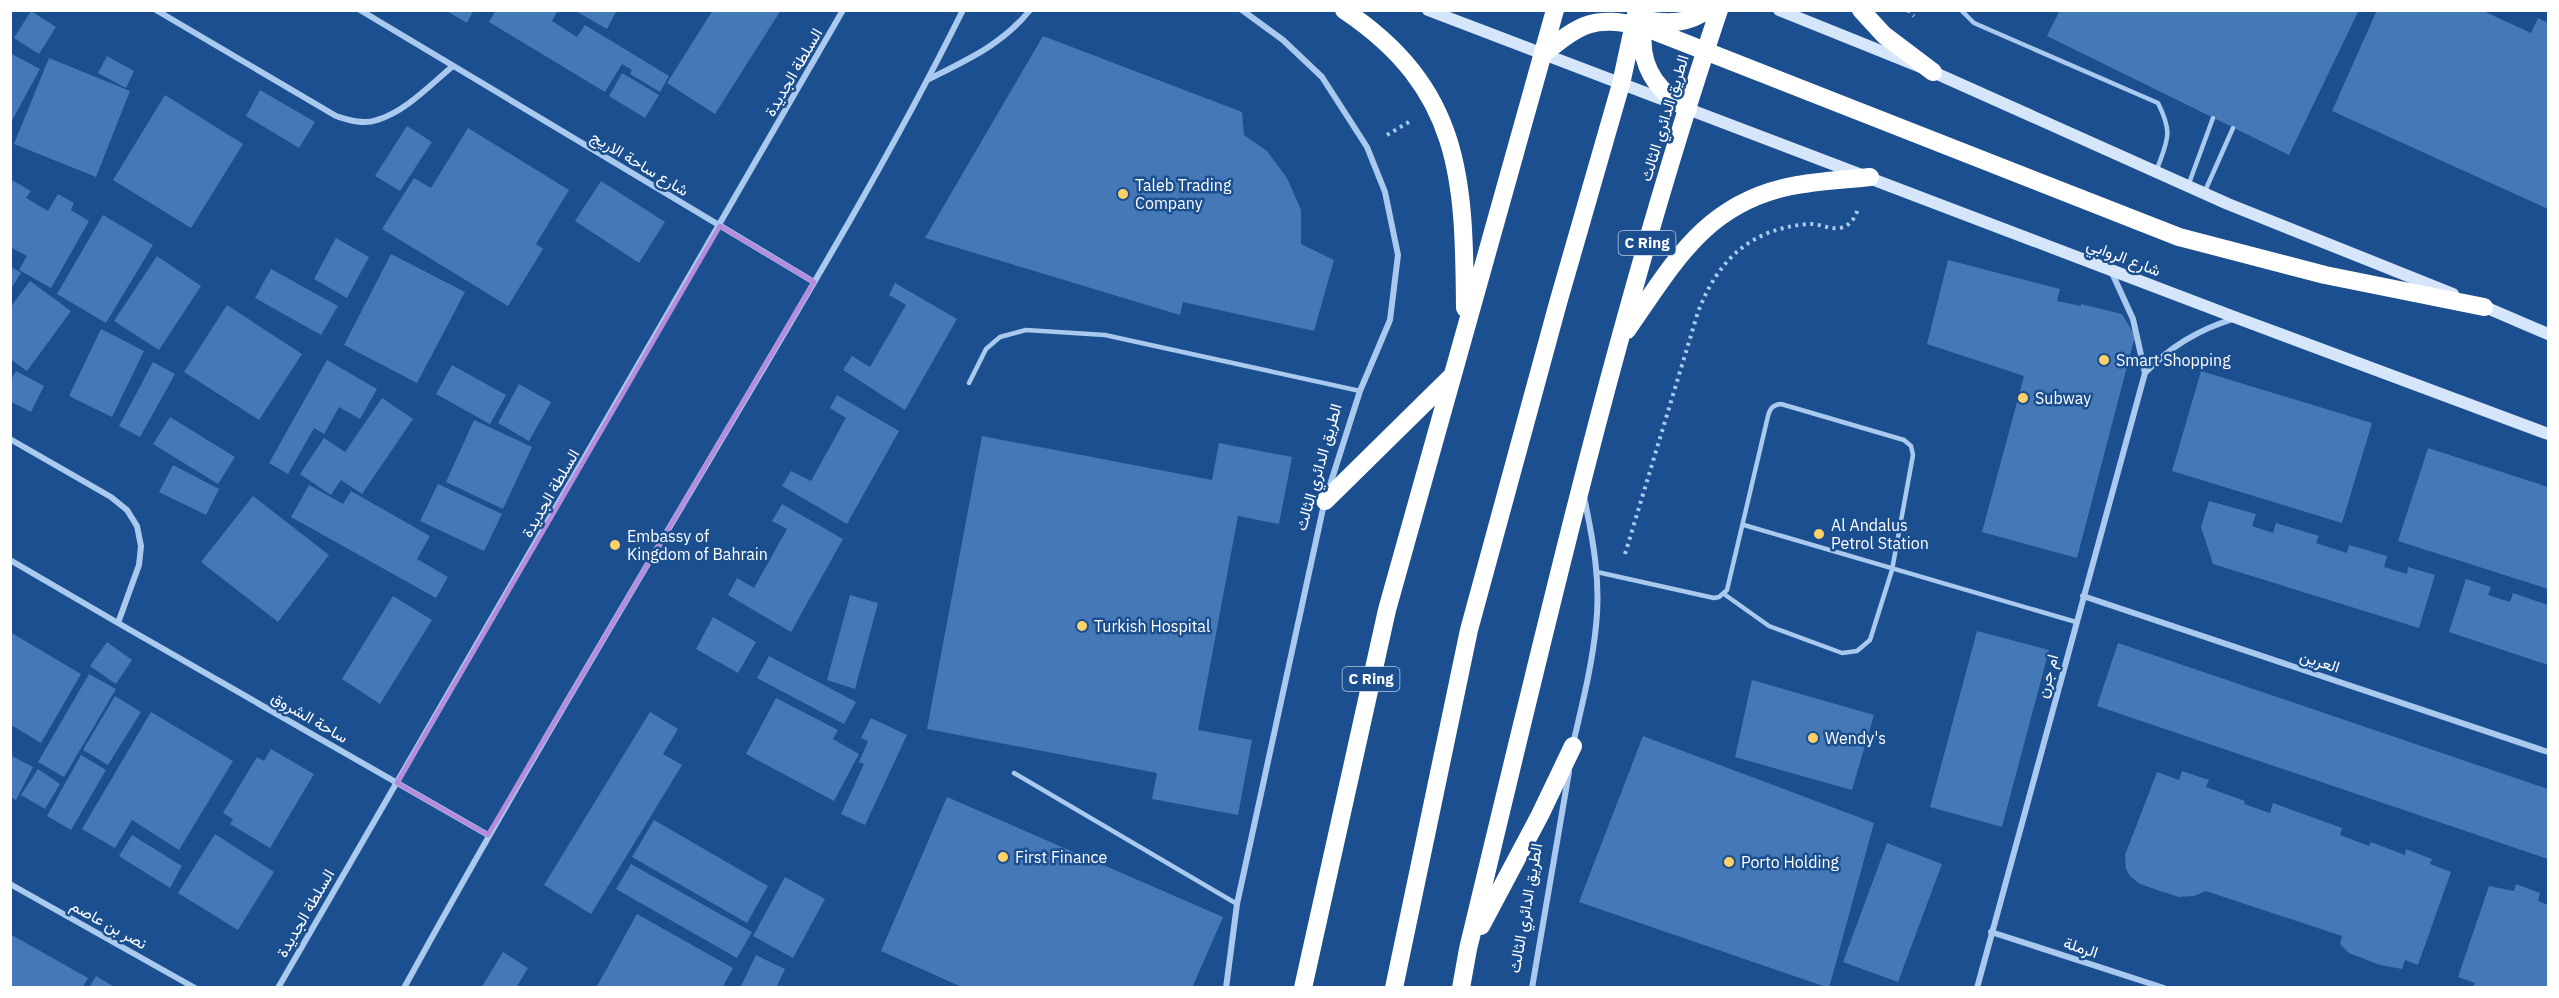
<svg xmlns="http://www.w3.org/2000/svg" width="2559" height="998" font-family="'IBM Plex Sans',Vazirmatn,sans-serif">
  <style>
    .building { fill: #4478b7 }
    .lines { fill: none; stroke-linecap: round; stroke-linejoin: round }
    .path { stroke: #a9c9ee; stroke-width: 4; stroke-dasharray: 3 4.5; stroke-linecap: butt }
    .lane { stroke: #a9c9ee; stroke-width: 4.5 }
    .street { stroke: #a9c9ee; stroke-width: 6 }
    .secondary { stroke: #d6e6fa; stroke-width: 12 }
    .highway { stroke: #fff; stroke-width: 18 }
    .marked { fill: none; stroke: #b68bdc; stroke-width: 4.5; stroke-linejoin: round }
    .poi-dot { fill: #ffd166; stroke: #1b4f8f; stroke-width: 2 }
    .labels { text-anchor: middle; stroke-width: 5; stroke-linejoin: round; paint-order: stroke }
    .shield { fill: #1b4f8f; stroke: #bbcadd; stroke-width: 1.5 }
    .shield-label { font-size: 15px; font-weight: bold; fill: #fff }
    .street-label { font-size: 16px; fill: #fff; stroke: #1b4f8f }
    .poi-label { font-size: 16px; fill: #fff; stroke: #1b4f8f; text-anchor: start }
  </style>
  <rect width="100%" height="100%" fill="#1b4f8f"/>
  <path class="building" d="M445 10H474L467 23Z
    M496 10H558L552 21 577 37 585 25 669 76 660 92 630 74 632 70 622 64 605 92 489 22Z
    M574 10H617L607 29Z
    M713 10H781L715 114 667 83Z
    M2060 10H2359L2289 155 2047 36Z
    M2377 10H2481L2531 33 2538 18 2548 23V209L2332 111Z
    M31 11 56 27 39 54 14 38Z
    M1043 36 1242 112 1244 135 1267 151 1287 178 1301 210V244L1334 260 1314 331 1183 302 1180 315 925 238Z
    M10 53 40 69 10 124Z
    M107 56 134 71 126 88 98 73Z
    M49 58 130 91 96 177 14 144Z
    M622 73 659 95 645 118 609 96Z
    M260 90 315 122 299 148 246 116Z
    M165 95 243 144 191 228 113 180Z
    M407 126 432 142 400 191 375 176Z
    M468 128 569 190 536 244 543 249 508 306 382 229 414 178 431 188Z
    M10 179 31 191 26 198 48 211 58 194 74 203 71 210 89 221 51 288 19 270 27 256 10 247Z
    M601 181 665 222 639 263 575 221Z
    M103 215 153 245 106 323 57 294Z
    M336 238 369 257 347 298 314 279Z
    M391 254 465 292 417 383 344 345Z
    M157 256 201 286 159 350 114 321Z
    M1948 260 2060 289 2057 301 2081 306V304L2122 314 2135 336 2077 558 1982 532 2024 376 1927 344Z
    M10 266 21 273 10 290Z
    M271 269 338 306 321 335 255 298Z
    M30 281 71 311 27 371 10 359V308Z
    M895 283 957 319 905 410 843 370 852 356 870 367 906 305 889 295Z
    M227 305 302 354 259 420 184 372Z
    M101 329 144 351 112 417 69 396Z
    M327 360 377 389 360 419 339 407 324 434 314 428 288 474 269 463Z
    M153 362 175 374 140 437 119 426Z
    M452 365 506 395 490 424 436 394Z
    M16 371 44 386 31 412 10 401V381Z
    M2201 371 2372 423 2342 523 2172 471Z
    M519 384 551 402 529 441 498 423Z
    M837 395 899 431 847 524 782 486 791 471 811 481 846 418 830 408Z
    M382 398 413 419 362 494 341 480 331 495 300 474 324 438 345 452Z
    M170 417 235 457 218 484 153 444Z
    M474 420 532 447 503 509 446 482Z
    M982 436 1212 480 1219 443 1292 457 1279 524 1238 516 1198 730 1252 740 1238 815 1152 799 1157 773 927 729Z
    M2428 448 2548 487V589L2398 541Z
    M173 465 219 489 206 515 159 492Z
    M438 484 502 514 484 551 420 521Z
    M309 485 343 504 351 491 430 536 417 559 448 577 436 598 291 517Z
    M253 496 329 555 278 622 201 562Z
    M2209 501 2256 514 2252 526 2273 533 2276 523 2319 536 2316 543 2347 553 2349 545 2387 556 2384 567 2407 574 2408 567 2435 575 2419 628 2213 564 2201 527Z
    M782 504 843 539 791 632 728 595 737 578 754 588 787 529 772 521Z
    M2466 579 2491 587 2488 595 2510 602 2513 593 2548 605V665L2449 632Z
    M850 595 878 603 855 689 827 680Z
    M393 596 432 620 380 704 342 679Z
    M713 617 756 642 738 673 696 649Z
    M1977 631 2049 650 2002 827 1930 807Z
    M10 632 81 674 41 743 13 726 10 730Z
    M107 642 132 660 116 684 90 666Z
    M2118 643 2548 789V859L2097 706Z
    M769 656 856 702 844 724 757 678Z
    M89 674 116 689 64 777 38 762Z
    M1752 680 1874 715 1852 790 1735 757Z
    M115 696 141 712 108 765 83 750Z
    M776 698 838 730 833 739 859 754 834 801 746 754Z
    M151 712 233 761 179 850 132 820 115 848 82 829Z
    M650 712 678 729 663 754 682 765 591 914 544 885Z
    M871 718 907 735 865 825 841 814 864 764 859 762 868 741 861 738Z
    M1643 736 1874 823 1829 988 1579 902Z
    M271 749 314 774 270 848 230 824 233 819 223 813 257 757 264 761Z
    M10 755 33 767 16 800 10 797Z
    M81 755 106 770 71 830 47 816Z
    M38 769 60 784 45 809 21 795Z
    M2182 771 2209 780 2206 787 2245 801 2244 804 2270 813 2273 803 2342 828 2340 835 2369 846 2371 842 2405 855 2406 849 2432 859 2430 864 2451 872 2418 965 2405 960 2402 969 2380 965 2349 953 2340 944 2342 936 2206 891 2194 896 2179 897 2163 892 2140 884 2130 876 2126 869 2125 855 2157 772 2179 780Z
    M947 797 1223 917 1192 988H964L881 951Z
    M654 820 768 886 747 923 632 857Z
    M215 834 274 872 238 930 178 893Z
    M132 835 182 866 170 888 119 856Z
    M1887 843 1942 864 1898 982 1843 962Z
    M631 864 752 932 737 958 616 889Z
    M785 877 825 899 793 958 753 936Z
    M2516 884 2540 893 2538 901 2548 905V988H2472L2475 983 2458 977 2489 886 2514 891Z
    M637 914 733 968 722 988H596Z
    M10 934 88 978 82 988H10Z
    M503 952 528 968 516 988H481Z
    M756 955 785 969 776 988H740Z
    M96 976 116 988H89Z"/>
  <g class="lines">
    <path class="path" d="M1908 10 1914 16
      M1387 135 1409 122
      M1625 554 1698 312C1718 260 1750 229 1808 224 1818 223 1830 230 1840 228 1850 226 1855 218 1858 209"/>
    <path class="lane" d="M1961 10 1974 23 2158 103C2173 133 2168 139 2157 169
      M2188 186 2213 118
      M2205 191 2233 128
      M969 383 986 349 1000 337 1026 330 1105 335 1360 391
      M1744 525 2076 622
      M1597 572 1714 598 1719 597 1727 590 1768 416C1770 408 1773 405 1781 404L1904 440 1911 446 1913 455 1892 570 1870 640 1857 651 1842 653 1769 626 1724 594
      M1014 773 1237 904"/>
    <path class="street" d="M156 10 336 116C349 120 363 125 377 120 405 112 430 85 453 66
      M360 10 814 282
      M1242 10 1283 40 1322 77 1367 147 1385 192 1398 255 1390 320 1360 391 1329 488
      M929 79C967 60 1003 44 1030 10
      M2145 373C2171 346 2198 330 2233 319
      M10 439 111 497 127 510 137 526 141 546 139 565 118 623 10 560
      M2083 596 2548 752
      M118 623 488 835
      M1573 744C1582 705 1592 666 1596 626 1601 582 1593 539 1584 497
      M10 884 195 988
      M1991 932 2164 988
      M278 988 843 10
      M404 988C509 796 622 608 733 420 813 285 893 151 963 10
      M1226 988 1237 904 1324 504
      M1532 988 1569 772
      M1977 988 2145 373 2133 319 2112 273"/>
    <path class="secondary" d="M1428 10 2237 318 2548 434
      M1779 10 1933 72 2228 204 2453 294
      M2478 304 2548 334"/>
    <path class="highway" d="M1344 10C1462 89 1464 179 1465 308
      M1861 10 1884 35 1933 72
      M1646 20C1668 24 1688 24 1707 10
      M1644 25C1637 63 1656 91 1688 109
      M1543 54C1582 23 1593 15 1644 27L2179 237 2325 275 2484 307
      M1627 330C1674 263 1705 203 1792 186 1817 181 1844 180 1870 177
      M1325 501 1452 376
      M1481 926 1540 815 1573 746
      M1303 988 1387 610 1555 10
      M1394 988 1469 630 1558 303 1621 84 1637 10
      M1461 988 1468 949C1544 634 1616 318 1719 10"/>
  </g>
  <path class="marked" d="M720 226 814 282 488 835 397 783Z"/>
  <g class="poi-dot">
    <circle cx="1123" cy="194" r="6"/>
    <circle cx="2104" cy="360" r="6"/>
    <circle cx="2023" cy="398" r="6"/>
    <circle cx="1819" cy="534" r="6"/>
    <circle cx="615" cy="545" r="6"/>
    <circle cx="1082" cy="626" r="6"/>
    <circle cx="1813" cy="738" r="6"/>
    <circle cx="1003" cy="857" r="6"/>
    <circle cx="1729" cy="862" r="6"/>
  </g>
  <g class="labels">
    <g class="shield">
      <rect x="1618.5" y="231" width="57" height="24" rx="4.5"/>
      <rect x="1342.5" y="667" width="57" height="24" rx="4.5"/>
    </g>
    <g class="shield-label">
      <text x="1647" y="248">C Ring</text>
      <text x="1371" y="684">C Ring</text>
    </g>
    <g class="street-label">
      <text transform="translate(793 72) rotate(-60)" y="6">السلطة الجديدة</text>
      <text transform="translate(1664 118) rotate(-73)" y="6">الطريق الدائري الثالث</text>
      <text transform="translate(640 163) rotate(31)" y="6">شارع ساحة الاريج</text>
      <text transform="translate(2124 257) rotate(21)" y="6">شارع الروابي</text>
      <text transform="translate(1318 467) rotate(-74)" y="6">الطريق الدائري الثالث</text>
      <text transform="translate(550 493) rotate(-60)" y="6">السلطة الجديدة</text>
      <text transform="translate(2320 661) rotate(18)" y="6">العرين</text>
      <text transform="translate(2047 676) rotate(-75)" y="6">ام جرن</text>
      <text transform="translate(310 717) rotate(30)" y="6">ساحة الشروق</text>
      <text transform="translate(1525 908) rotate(-80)" y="6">الطريق الدائري الثالث</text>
      <text transform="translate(305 913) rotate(-60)" y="6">السلطة الجديدة</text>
      <text transform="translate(109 924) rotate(29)" y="6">نصر بن عاصم</text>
      <text transform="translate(2081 947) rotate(18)" y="6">الرملة</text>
    </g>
    <g class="poi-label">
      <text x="1135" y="191">Taleb Trading<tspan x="1135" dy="18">Company</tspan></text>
      <text x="2116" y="366">Smart Shopping</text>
      <text x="2035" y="404">Subway</text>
      <text x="1831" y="531">Al Andalus<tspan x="1831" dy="18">Petrol Station</tspan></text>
      <text x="627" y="542">Embassy of<tspan x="627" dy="18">Kingdom of Bahrain</tspan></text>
      <text x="1094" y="632">Turkish Hospital</text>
      <text x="1825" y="744">Wendy's</text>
      <text x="1015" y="863">First Finance</text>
      <text x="1741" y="868">Porto Holding</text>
    </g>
  </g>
  <rect width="2559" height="998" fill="none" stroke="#ffffff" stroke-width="24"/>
</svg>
